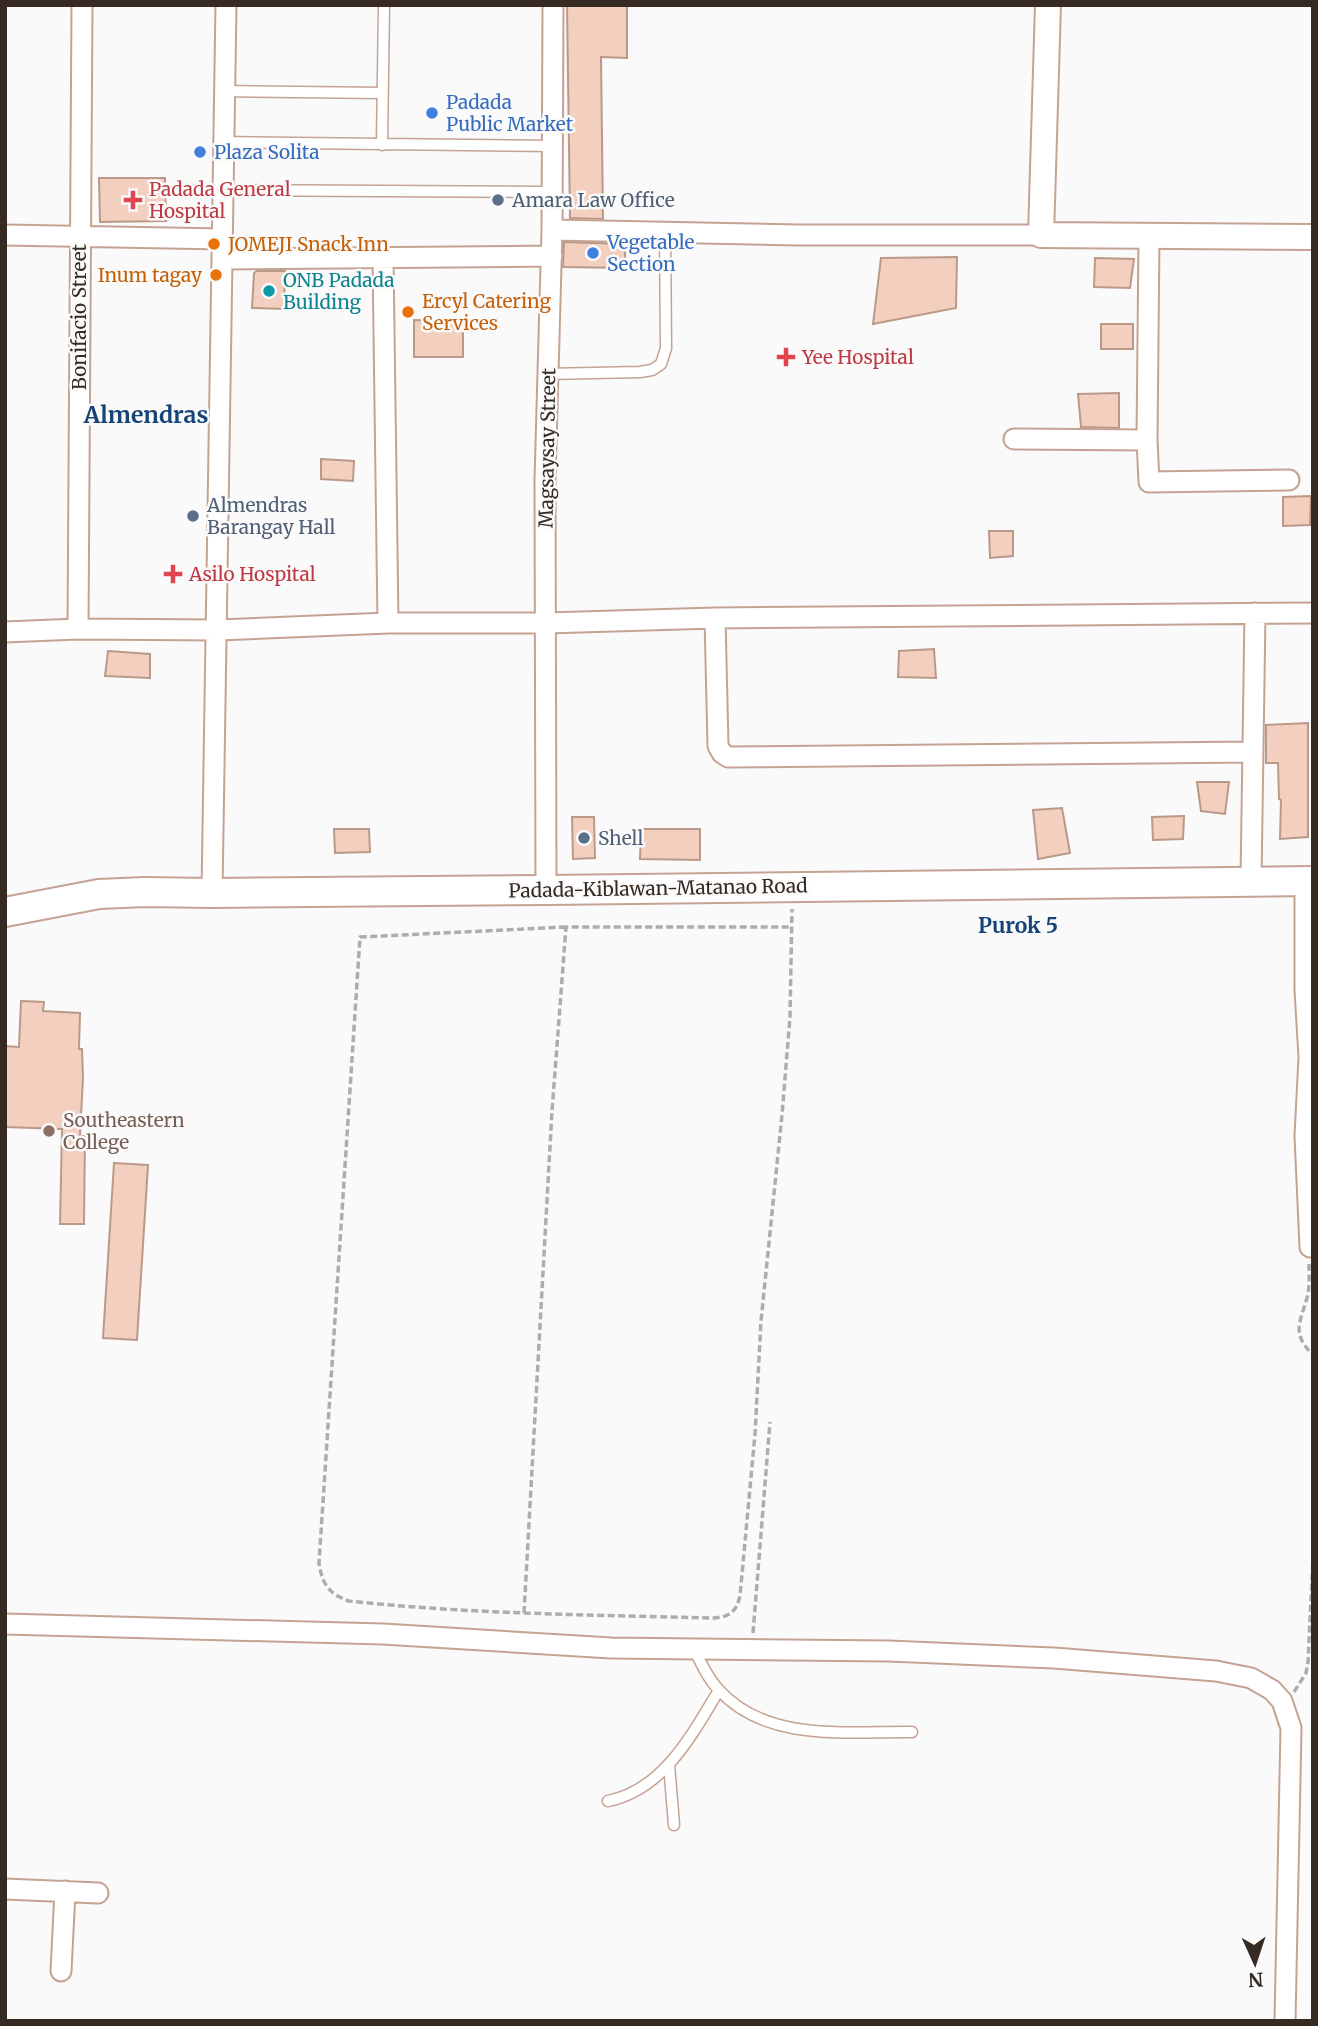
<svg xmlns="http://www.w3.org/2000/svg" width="1318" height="2026" font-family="Merriweather,serif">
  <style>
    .building { fill: #f2cfbe; stroke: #ba9989; stroke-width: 2 }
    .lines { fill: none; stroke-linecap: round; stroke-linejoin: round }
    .service-casing { stroke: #c5a393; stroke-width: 13 }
    .minor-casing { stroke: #c5a393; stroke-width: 23 }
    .tertiary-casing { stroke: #c5a393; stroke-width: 28 }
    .secondary-casing { stroke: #c5a393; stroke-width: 32 }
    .path { stroke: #b1aca9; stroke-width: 3.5; stroke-dasharray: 7 3.5; stroke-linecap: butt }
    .service { stroke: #fff; stroke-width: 10 }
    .minor { stroke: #fff; stroke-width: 19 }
    .tertiary { stroke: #fff; stroke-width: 24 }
    .secondary { stroke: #fff; stroke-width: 28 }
    .shop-dot { fill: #3f7fe0; stroke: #fafafa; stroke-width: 2.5 }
    .health-dot { fill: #e0444e; stroke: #fafafa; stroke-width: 2.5 }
    .service-dot { fill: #5c6f8a; stroke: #fafafa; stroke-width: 2.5 }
    .food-dot { fill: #e8710a; stroke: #fafafa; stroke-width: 2.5 }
    .culture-dot { fill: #0f9aa8; stroke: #fafafa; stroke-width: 2.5 }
    .education-dot { fill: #8d6e63; stroke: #fafafa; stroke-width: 2.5 }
    .labels { text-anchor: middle; stroke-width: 5; stroke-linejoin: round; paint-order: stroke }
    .shop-label { font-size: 19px; fill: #366cbe; stroke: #fafafa; text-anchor: start }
    .health-label { font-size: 19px; fill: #be3a42; stroke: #fafafa; text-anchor: start }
    .service-label { font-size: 19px; fill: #4e5e75; stroke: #fafafa; text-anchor: start }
    .food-label { font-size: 19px; fill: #c56008; stroke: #fafafa; text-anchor: start }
    .culture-label { font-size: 19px; fill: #0d838f; stroke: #fafafa; text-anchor: start }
    .street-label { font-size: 19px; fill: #372a23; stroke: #fafafa }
    .education-label { font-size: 19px; fill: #785e54; stroke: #fafafa; text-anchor: start }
    .neighbourhood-label { font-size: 21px; font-weight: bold; fill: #164477; stroke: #fafafa }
    .quarter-label { font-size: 23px; font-weight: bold; fill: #164477; stroke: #fafafa }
  </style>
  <rect width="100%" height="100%" fill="#fafafa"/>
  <path class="building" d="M567 5H627V58L601 57 603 219 570 218Z
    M99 178H165L166 221 100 222Z
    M564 242 625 244V268L563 267Z
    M957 257 956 308 873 324 881 258Z
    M1095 258 1134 259 1130 288 1094 287Z
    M257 271H285L284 309 252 308 254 273Z
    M414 320 463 321V357H414Z
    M1101 324H1133V349H1101Z
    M1119 393V428L1081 427 1078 394Z
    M321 459 354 461 353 481 321 479Z
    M1311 496 1310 525 1283 526V497Z
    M989 531H1013V556L990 558Z
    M934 649 936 678 898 677 899 651Z
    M108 651 150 654V678L105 676Z
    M1308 723V837L1280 839 1281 800 1279 799 1278 763H1266V725Z
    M1197 782H1229L1225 814 1201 811Z
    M1062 808 1070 853 1038 859 1033 810Z
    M1184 816 1183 839 1153 840 1152 817Z
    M572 817H594L595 858 573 859Z
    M334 829H369L370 852 335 853Z
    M641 829H700V860L640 859Z
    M21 1001 44 1002 43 1011 80 1013 79 1049H82L83 1078 80 1136H85L84 1224H60L62 1129 5 1127V1046L19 1047Z
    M114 1163 148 1165 137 1340 103 1338Z"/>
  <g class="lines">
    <defs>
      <path id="service" d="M224 91 382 93
        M223 142 553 146
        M382 145 384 5
        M224 190 553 192
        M547 374 640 372 652 370 661 364 666 348 665 232
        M694 1649C701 1663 708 1679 719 1690 767 1743 848 1731 912 1732
        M669 1764 674 1825
        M608 1801C663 1790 692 1735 719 1690"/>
      <path id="minor" d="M552 230 798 235H1041
        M5 235 223 239
        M383 258 388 623
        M222 259 552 256
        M1014 439 1147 440 1149 237
        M1147 440 1149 482 1289 480
        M715 618 718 746 722 753 728 757 1253 752
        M78 629 82 5
        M5 632 78 629 218 630 388 623H546L715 618 1313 613
        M1305 880V990L1309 1057 1305 1136 1310 1247
        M1251 881 1255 613
        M546 890 545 480 552 230 553 5
        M212 893 226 5
        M5 1624 383 1634 611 1648 889 1651 1054 1658 1216 1671 1251 1678 1272 1690 1282 1701 1291 1728 1285 2021
        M5 1889 98 1893
        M61 1971 65 1891"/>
      <path id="tertiary" d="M1048 5 1041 235 1313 237"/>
      <path id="secondary" d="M5 912 99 894 145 892 212 893 546 890 1313 881"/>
    </defs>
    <use href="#service" class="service-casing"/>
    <use href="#minor" class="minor-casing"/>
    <use href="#tertiary" class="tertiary-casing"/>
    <use href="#secondary" class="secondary-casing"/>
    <path class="path" d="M566 927 360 937 319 1563C322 1584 329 1594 349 1601 470 1614 592 1615 713 1618 730 1617 736 1612 740 1596L755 1434 761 1321 782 1115 790 1017 792 909
      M1309 1264C1309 1275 1310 1287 1307 1298 1300 1323 1291 1333 1313 1355
      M524 1613 552 1111 566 927H792
      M753 1633 770 1422
      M1294 1692 1306 1673 1308 1662 1313 1558"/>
    <use href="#service" class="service"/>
    <use href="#minor" class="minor"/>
    <use href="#tertiary" class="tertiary"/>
    <use href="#secondary" class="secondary"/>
  </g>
  <g class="shop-dot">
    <circle cx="432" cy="113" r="7"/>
    <circle cx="200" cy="152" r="7"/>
    <circle cx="593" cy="253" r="7"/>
  </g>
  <g class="health-dot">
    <path d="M129.5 189.5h7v7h7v7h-7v7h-7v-7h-7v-7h7z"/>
    <path d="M782.5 346.5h7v7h7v7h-7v7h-7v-7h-7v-7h7z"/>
    <path d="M169.5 563.5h7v7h7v7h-7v7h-7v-7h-7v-7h7z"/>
  </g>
  <g class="service-dot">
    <circle cx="498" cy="200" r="7"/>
    <circle cx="193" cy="516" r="7"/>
    <circle cx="584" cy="838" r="7"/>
  </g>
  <g class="food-dot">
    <circle cx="214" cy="244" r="7"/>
    <circle cx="216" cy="275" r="7"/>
    <circle cx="408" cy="312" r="7"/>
  </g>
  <circle class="culture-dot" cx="269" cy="291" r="7"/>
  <circle class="education-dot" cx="49" cy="1131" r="7"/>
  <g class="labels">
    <g class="shop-label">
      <text x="446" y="109">Padada<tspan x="446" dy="22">Public Market</tspan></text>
      <text x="214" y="159">Plaza Solita</text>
      <text x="607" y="249">Vegetable<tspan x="607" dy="22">Section</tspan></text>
    </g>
    <g class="health-label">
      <text x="149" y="196">Padada General<tspan x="149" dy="22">Hospital</tspan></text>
      <text x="802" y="364">Yee Hospital</text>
      <text x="189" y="581">Asilo Hospital</text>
    </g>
    <g class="service-label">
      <text x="512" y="207">Amara Law Office</text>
      <text x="207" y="512">Almendras<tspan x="207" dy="22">Barangay Hall</tspan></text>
      <text x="598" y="845">Shell</text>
    </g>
    <g class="food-label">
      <text x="228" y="251">JOMEJI Snack Inn</text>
      <text x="202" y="282" text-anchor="end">Inum tagay</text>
      <text x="422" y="308">Ercyl Catering<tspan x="422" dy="22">Services</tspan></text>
    </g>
    <g class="culture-label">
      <text x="283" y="287">ONB Padada<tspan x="283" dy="22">Building</tspan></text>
    </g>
    <g class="street-label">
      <text transform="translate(79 317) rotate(-90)" y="7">Bonifacio Street</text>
      <text transform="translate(547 448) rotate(-89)" y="7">Magsaysay Street</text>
      <text transform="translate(658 888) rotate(-1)" y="7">Padada-Kiblawan-Matanao Road</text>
    </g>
    <g class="education-label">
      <text x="63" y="1127">Southeastern<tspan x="63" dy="22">College</tspan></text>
    </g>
    <g class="neighbourhood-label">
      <text x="1018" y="933">Purok 5</text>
    </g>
    <g class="quarter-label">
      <text x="146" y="423">Almendras</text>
    </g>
  </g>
  <rect width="1318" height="2026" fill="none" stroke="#372a23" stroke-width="14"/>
  <g transform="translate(1255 1963) rotate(177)" stroke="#fafafa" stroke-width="5" paint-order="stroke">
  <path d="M0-5L12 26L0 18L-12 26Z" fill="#372a23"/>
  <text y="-10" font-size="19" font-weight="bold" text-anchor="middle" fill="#372a23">N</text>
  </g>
</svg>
